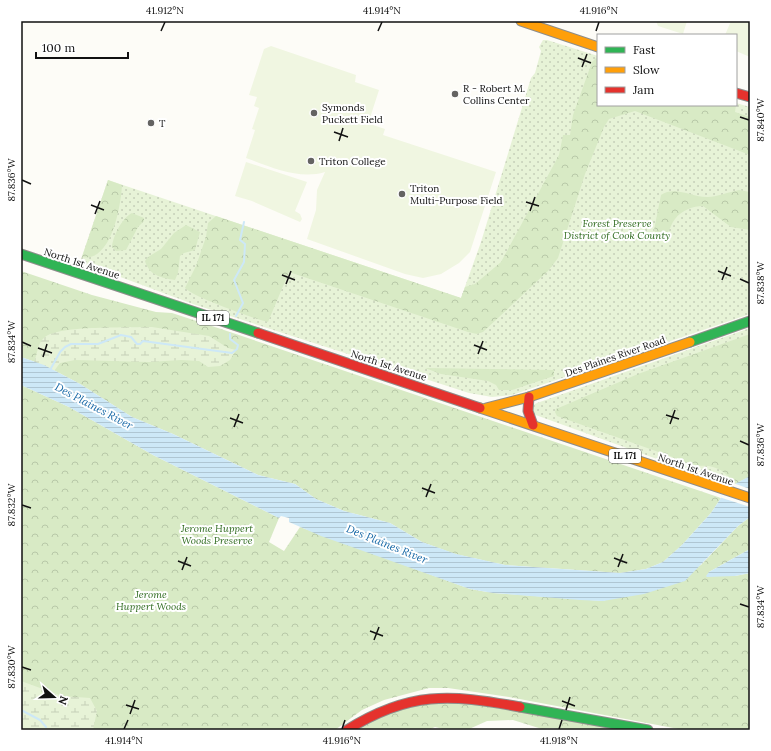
<svg xmlns="http://www.w3.org/2000/svg" width="771" height="751" font-family="Lora,serif">
  <style>
    .green { fill: url(#green-dots) }
    .forest { fill: url(#forest-crowns) }
    .wetland { fill: url(#wetland-marsh) }
    .pitch { fill: #f0f6e1 }
    .water { fill: url(#water-rules) }
    .pier { fill: #fdfcf7 }
    .lines { fill: none; stroke-linecap: round; stroke-linejoin: round }
    .stream { stroke: #cde8f7; stroke-width: 2 }
    .fast-casing { stroke: #8e8d8b; stroke-width: 11 }
    .slow-casing { stroke: #8e8d8b; stroke-width: 11 }
    .jam-casing { stroke: #8e8d8b; stroke-width: 11 }
    .fast { stroke: #30b455; stroke-width: 9 }
    .slow { stroke: #ff9f0a; stroke-width: 9 }
    .jam { stroke: #e5322d; stroke-width: 9 }
    .ticks { fill: none; stroke: #111; stroke-width: 1.5 }
    .poi-dot { fill: #646362; stroke: #fff; stroke-width: 1.5 }
    .labels { text-anchor: middle; stroke-width: 4; stroke-linejoin: round; paint-order: stroke }
    .shield { fill: #fff; stroke: #585858; stroke-width: 1 }
    .shield-label { font-size: 9px; font-weight: bold; fill: #111 }
    .poi-label { font-size: 10px; fill: #111; stroke: #fff; text-anchor: start }
    .park-label { font-size: 10px; font-style: italic; fill: #2f6b1f; stroke: #fff }
    .street-label { font-size: 10px; fill: #111; stroke: #fff }
    .water-label { font-size: 11px; font-style: italic; fill: #1768a6; stroke: #fff }
    .neatline { fill: none; stroke: #111; stroke-width: 1.5 }
    .ticks-label { font-size: 10px; text-anchor: middle; fill: #111 }
  </style>
  <defs>
    <pattern id="green-dots" width="8" height="8" patternUnits="userSpaceOnUse"><rect width="8" height="8" fill="#e7f3d7"/><path d="M2 2h.1M6 6h.1" fill="none" stroke="#c5cfb8" stroke-width="1.8" stroke-linecap="round"/></pattern>
    <pattern id="forest-crowns" width="20" height="18" patternUnits="userSpaceOnUse"><rect width="20" height="18" fill="#d8eac5"/><path d="M2 6a3 3 0 1 1 6 0M12 15a3 3 0 1 1 6 0" fill="none" stroke="#b8c8a8"/></pattern>
    <pattern id="wetland-marsh" width="20" height="14" patternUnits="userSpaceOnUse"><rect width="20" height="14" fill="#e7f3d7"/><path d="M1 5h8M5 5V1M11 12h8M15 12V8" fill="none" stroke="#c5cfb8"/></pattern>
    <pattern id="water-rules" width="6" height="5" patternUnits="userSpaceOnUse"><rect width="6" height="5" fill="#cde8f7"/><path d="M0 2.5h6" fill="none" stroke="#afc6d3"/></pattern>
  </defs>
  <rect width="100%" height="100%" fill="#fdfcf7"/>
  <path class="green" d="M543 40H547L598 56V105H736V103L750 107V314L512 395 492 397 469 393 193 304 80 262 108 180 461 298 481 242 531 78 535 73 541 51 539 47Z
    M750 328V489L668 463 533 414V405L537 403Z"/>
  <path class="forest" d="M596 58 598 59V105H736L735 112 750 117V155L635 111 609 119 604 127 585 174 558 258 548 271 483 332 477 334 468 332 289 272 268 322C255 319 191 296 185 288L196 266 206 237 208 223 216 216 461 298 465 287 475 284 501 262 559 155 563 135H570L573 115 592 62Z
    M108 180 122 185C121 204 112 263 82 257Z
    M739 190 750 192V230L731 227 703 206C693 206 682 210 675 219 669 227 672 230 662 237L657 235 654 230 661 195C675 185 694 198 708 197 716 197 729 192 739 190Z
    M132 213 144 218V221L138 227 126 250 116 251 112 247C113 236 122 218 132 213Z
    M186 225 200 232 195 250 184 253 180 256 178 273 175 280C161 278 149 275 145 261L148 257 161 249 174 233Z
    M21 271 92 295 156 312 172 313 224 330 721 498 711 513 682 545 663 562 646 569 620 573 505 565 455 554 422 542 390 523 344 511 316 499 295 484 258 475 173 434 132 417 80 384 44 365 21 357Z
    M750 334V476L735 484C725 471 715 464 698 466L557 416 555 412 556 409 638 374Z
    M425 368 554 370V376L512 390H499L496 385 488 381 441 374Z
    M21 385 69 407 153 455 279 518 269 542 284 551 300 527 470 589 493 593 603 601 701 565 738 526 750 517V549L709 572 735 576 750 573V730H684L509 697 448 688H429L384 700 362 710 335 730H21Z
    M437 702 479 705 624 730H563L553 728 542 729 513 720 487 721 467 730H447L435 727 428 730H354C381 714 406 706 437 702Z"/>
  <path class="wetland" d="M152 327 209 336 228 348 236 350 230 360 220 366 208 367 199 361 181 360 149 362 75 360 60 363 54 371 34 362C38 353 37 343 45 337 59 325 131 328 152 327Z
    M21 681 62 696 90 698 97 711 93 730H21Z"/>
  <path class="pitch" d="M656 21H687L683 34 658 26Z
    M731 21H750V57L736 51V35H725Z
    M271 46 356 75 355 82 379 90 370 118 374 119 373 125 385 129 383 135 496 172 470 252 459 263 441 274 423 278 405 274 307 239 316 210 317 190 325 172C299 180 271 167 246 158L255 130 252 129 259 108 254 106 257 97 249 95 264 49Z
    M246 162 307 182 295 211 300 214 302 219 300 222 252 201 235 196Z"/>
  <path class="water" d="M21 357 44 365 80 384 132 417 173 434 258 475 295 484 316 499 344 511 390 523 422 542 456 554 505 565 620 573 646 569 663 562 682 545 711 513 721 498 735 484 750 476V517L738 526 685 581 644 594 603 601 580 600 493 593 470 589 321 536 289 522V518L281 516 279 518 153 455 69 407 21 385Z
    M750 549V573L735 576 707 577 706 576 709 572Z"/>
  <path class="pier" d="M733 483 750 489V507L719 497Z"/>
  <g class="lines">
    <path class="stream" d="M236 316 243 303 234 280 244 262 245 244 240 240 244 222
      M50 370 60 352 65 347 71 344H98L121 335 131 337 137 344H140L143 341 232 353 237 349 238 345 230 339V334
      M21 710 40 720 46 727"/>
    <defs>
      <path id="fast" d="M21 254 258 333
        M690 342 750 321
        M520 707 648 730"/>
      <path id="slow" d="M521 21 598 47
        M480 408 750 498
        M486 408 529 397 690 342"/>
      <path id="jam" d="M736 93 750 97
        M258 333 480 408
        M529 397 528 411 533 425
        M347 730C409 691 450 694 520 707"/>
    </defs>
    <use href="#fast" class="fast-casing"/>
    <use href="#slow" class="slow-casing"/>
    <use href="#jam" class="jam-casing"/>
    <use href="#fast" class="fast"/>
    <use href="#slow" class="slow"/>
    <use href="#jam" class="jam"/>
  </g>
  <path class="ticks" d="M161 31 165 22M378 31 382 22M596 31 599 22M578 58 591 63M582 67 587 54M740 117 749 120M334 132 348 137M339 141 343 128M22 180 31 184M526 202 539 206M91 205 104 210M530 211 535 197M95 214 100 201M718 271 731 276M282 275 295 280M740 279 749 283M722 280 727 267M286 284 291 271M22 342 31 346M474 345 487 350M38 348 52 353M478 354 483 341M43 357 47 344M666 415 679 419M230 418 243 423M670 424 675 410M234 427 239 414M740 441 749 445M422 488 435 493M426 497 431 484M22 505 31 508M614 558 627 563M178 561 191 566M618 567 623 554M182 570 187 557M740 604 749 607M370 631 383 636M374 640 379 627M22 667 31 670M562 701 575 706M126 705 139 709M566 710 570 697M130 714 135 700M124 729 128 720M342 729 345 720M559 729 562 720"/>
  <g class="poi-dot">
    <circle cx="455" cy="94" r="4"/>
    <circle cx="314" cy="113" r="4"/>
    <circle cx="151" cy="123" r="4"/>
    <circle cx="311" cy="161" r="4"/>
    <circle cx="402" cy="194" r="4"/>
  </g>
  <g class="labels">
    <g class="shield">
      <rect x="197" y="311" width="32" height="14" rx="3"/>
      <rect x="609" y="449" width="32" height="14" rx="3"/>
    </g>
    <g class="shield-label">
      <text x="213" y="321">IL 171</text>
      <text x="625" y="459">IL 171</text>
    </g>
    <g class="poi-label">
      <text x="463" y="92">R - Robert M.<tspan x="463" dy="12">Collins Center</tspan></text>
      <text x="322" y="111">Symonds<tspan x="322" dy="12">Puckett Field</tspan></text>
      <text x="159" y="127">T</text>
      <text x="319" y="165">Triton College</text>
      <text x="410" y="192">Triton<tspan x="410" dy="12">Multi-Purpose Field</tspan></text>
    </g>
    <g class="park-label">
      <text x="617" y="227">Forest Preserve<tspan x="617" dy="12">District of Cook County</tspan></text>
      <text x="217" y="532">Jerome Huppert<tspan x="217" dy="12">Woods Preserve</tspan></text>
      <text x="151" y="598">Jerome<tspan x="151" dy="12">Huppert Woods</tspan></text>
    </g>
    <g class="street-label">
      <text transform="translate(82 263) rotate(18)" y="4">North 1st Avenue</text>
      <text transform="translate(615 356) rotate(-19)" y="4">Des Plaines River Road</text>
      <text transform="translate(389 365) rotate(18)" y="4">North 1st Avenue</text>
      <text transform="translate(696 469) rotate(19)" y="4">North 1st Avenue</text>
    </g>
    <g class="water-label">
      <text transform="translate(94 406) rotate(28)" y="4">Des Plaines River</text>
      <text transform="translate(387 544) rotate(22)" y="4">Des Plaines River</text>
    </g>
  </g>
  <rect width="771" height="751" fill="none" stroke="#ffffff" stroke-width="44"/>
  <rect x="597" y="34" width="140" height="72" fill="#ffffff" stroke="#a0a0a0"/>
  <rect x="605" y="47" width="20" height="6" fill="#30b455" stroke="#a0a0a0"/>
  <text x="633" y="54" font-size="12" fill="#111111">Fast</text>
  <rect x="605" y="67" width="20" height="6" fill="#ff9f0a" stroke="#a0a0a0"/>
  <text x="633" y="74" font-size="12" fill="#111111">Slow</text>
  <rect x="605" y="87" width="20" height="6" fill="#e5322d" stroke="#a0a0a0"/>
  <text x="633" y="94" font-size="12" fill="#111111">Jam</text>
  <g transform="translate(54 697) rotate(110)" stroke="#ffffff" stroke-width="3" paint-order="stroke">
  <path d="M0-3L7 15L0 10L-7 15Z" fill="#111111"/>
  <text y="-6" font-size="11" font-weight="bold" text-anchor="middle" fill="#111111">N</text>
  </g>
  <path d="M36 52v6h92v-6" fill="none" stroke="#111111" stroke-width="2"/>
  <text x="42" y="52" font-size="12" fill="#111111" stroke="#ffffff" stroke-width="3" paint-order="stroke">100 m</text>
  <rect x="22" y="22" width="727" height="707" class="neatline"/>
  <g class="ticks-label">
    <text x="165" y="14">41.912°N</text>
    <text x="382" y="14">41.914°N</text>
    <text x="599" y="14">41.916°N</text>
    <text transform="translate(760 120) rotate(-90)" y="4">87.840°W</text>
    <text transform="translate(11 180) rotate(-90)" y="4">87.836°W</text>
    <text transform="translate(760 283) rotate(-90)" y="4">87.838°W</text>
    <text transform="translate(11 342) rotate(-90)" y="4">87.834°W</text>
    <text transform="translate(760 445) rotate(-90)" y="4">87.836°W</text>
    <text transform="translate(11 505) rotate(-90)" y="4">87.832°W</text>
    <text transform="translate(760 607) rotate(-90)" y="4">87.834°W</text>
    <text transform="translate(11 667) rotate(-90)" y="4">87.830°W</text>
    <text x="124" y="744">41.914°N</text>
    <text x="342" y="744">41.916°N</text>
    <text x="559" y="744">41.918°N</text>
  </g>
</svg>
